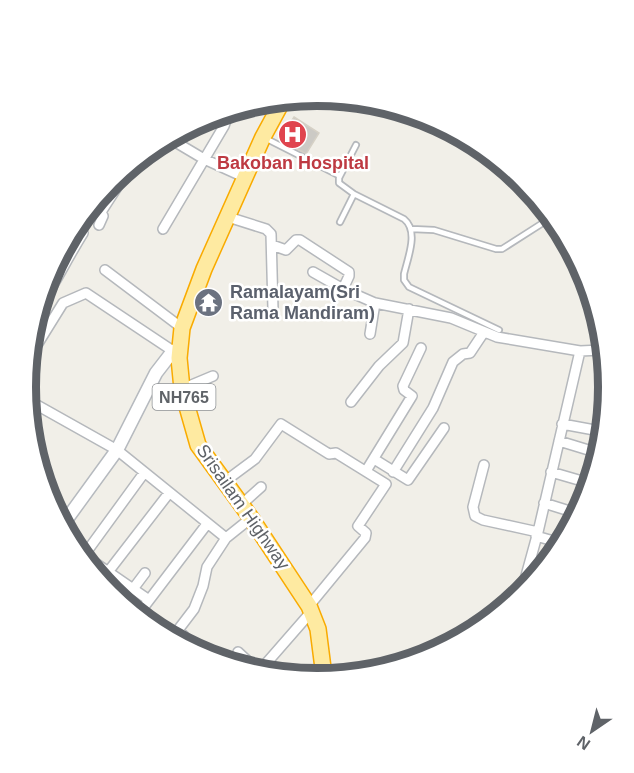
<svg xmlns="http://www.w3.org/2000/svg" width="634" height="773" font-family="Helvetica,sans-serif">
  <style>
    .building { fill: #cccac5; stroke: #d6d1c6; stroke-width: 1.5 }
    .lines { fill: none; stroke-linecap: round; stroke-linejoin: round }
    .service-casing { stroke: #b5b8bc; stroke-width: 8 }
    .minor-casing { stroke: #b5b8bc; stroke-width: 12 }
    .secondary-casing { stroke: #b6babf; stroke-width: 15 }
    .trunk-casing { stroke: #f9ab00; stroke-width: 18 }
    .service { stroke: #fff; stroke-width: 4.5 }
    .minor { stroke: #fff; stroke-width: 9 }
    .secondary { stroke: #fff; stroke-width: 12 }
    .trunk { stroke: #feeaa1; stroke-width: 15 }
    .labels { text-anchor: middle; stroke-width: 5; stroke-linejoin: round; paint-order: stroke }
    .shield { fill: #fff; stroke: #8f9295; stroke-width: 1.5 }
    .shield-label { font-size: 16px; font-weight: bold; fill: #5f6368 }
    .health-label { font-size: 18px; font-weight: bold; fill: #be3a42; stroke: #fff }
    .worship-label { font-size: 18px; font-weight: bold; fill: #5b616d; stroke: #fff; text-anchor: start }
    .street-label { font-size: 18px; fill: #5f6368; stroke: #fff }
    .rim { fill: none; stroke: #5f6368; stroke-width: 8 }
  </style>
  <rect width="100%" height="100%" fill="#f1efe8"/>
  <path class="building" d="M294 117 319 133 306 154 280 139Z"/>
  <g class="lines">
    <defs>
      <path id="service" d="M265 138 340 176
        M356 145 339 178V183L354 194 404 219C419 231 408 257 404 274V280L409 287 499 330
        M340 222 354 194
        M412 229 434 230 496 249H502L549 219"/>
      <path id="minor" d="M172 140 204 159 246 178
        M228 217 266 229 271 234 273 309
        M99 225 103 216 101 212 130 167
        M163 229 224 126 229 112
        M272 245 286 250 296 240H300L349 272V276L343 289
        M105 270 182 328
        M313 272 343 289 375 303 451 318 497 337 580 351 601 350
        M42 303C57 280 68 257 83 233L78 229
        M370 334 375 303
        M32 353 63 303 86 293 173 351
        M182 389 213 376
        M26 391 35 404 117 450 226 538 251 518
        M351 402 379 366 403 343 409 309
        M562 424 600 431
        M559 441 595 452
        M374 459 408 480 444 428
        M484 465 473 507 475 516 483 520 538 532
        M366 471 412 396 404 390 403 386 421 348
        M393 472 433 408 453 362 463 354 470 353 484 332
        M551 472 589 483
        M224 482 255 459 281 424 329 454 336 453 386 484 358 526 366 533 365 538 309 606
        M544 503 576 513
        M241 505 261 487
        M536 536 557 542
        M85 554 144 473
        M88 558 149 600
        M108 572 169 493
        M133 589 145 573
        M521 594 538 532 580 351
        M140 612 207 524
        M189 641 178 630 194 609 203 586 207 567 226 538
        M238 652 252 665
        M263 667 311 612"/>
      <path id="secondary" d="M64 523 117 450 156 373 173 351 179 349"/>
      <path id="trunk" d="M282 102 263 137 204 269 182 328 179 358 182 389 198 445 251 518 309 606 318 629 324 676"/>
    </defs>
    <use href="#service" class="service-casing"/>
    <use href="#minor" class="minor-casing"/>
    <use href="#secondary" class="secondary-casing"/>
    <use href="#trunk" class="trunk-casing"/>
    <use href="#service" class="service"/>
    <use href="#minor" class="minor"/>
    <use href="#secondary" class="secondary"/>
    <use href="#trunk" class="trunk"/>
  </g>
  <defs>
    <symbol id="hospital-disc" viewBox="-11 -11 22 22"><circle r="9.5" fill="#e0444e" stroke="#fff"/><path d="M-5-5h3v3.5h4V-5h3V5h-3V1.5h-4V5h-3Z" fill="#fff"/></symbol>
    <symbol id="temple-disc" viewBox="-11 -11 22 22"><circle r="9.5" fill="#6b7280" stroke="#fff"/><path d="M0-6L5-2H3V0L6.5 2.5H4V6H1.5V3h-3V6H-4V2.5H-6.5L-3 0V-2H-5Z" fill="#fff"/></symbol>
  </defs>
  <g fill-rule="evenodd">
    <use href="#hospital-disc" x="276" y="118" width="33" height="33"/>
    <use href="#temple-disc" x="192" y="286" width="33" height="33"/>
  </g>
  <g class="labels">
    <rect class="shield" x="152.5" y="384" width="63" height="26" rx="4.5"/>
    <g class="shield-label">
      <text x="184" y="403">NH765</text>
    </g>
    <g class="health-label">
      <text x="293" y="169">Bakoban Hospital</text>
    </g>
    <g class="worship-label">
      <text x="230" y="298">Ramalayam(Sri<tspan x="230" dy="21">Rama Mandiram)</tspan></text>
    </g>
    <g class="street-label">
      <text transform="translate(243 507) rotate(55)" y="6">Srisailam Highway</text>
    </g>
  </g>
  <path d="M0 0H634V773H0ZM36 387a281 281 0 1 1 562 0a281 281 0 1 1-562 0Z" fill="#fff" fill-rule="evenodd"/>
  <path class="rim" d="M36 387a281 281 0 1 1 562 0a281 281 0 1 1-562 0Z"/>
  <g transform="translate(592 731) rotate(215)" stroke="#ffffff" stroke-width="4.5" paint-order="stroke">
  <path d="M0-4.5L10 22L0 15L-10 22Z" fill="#5f6368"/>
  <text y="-9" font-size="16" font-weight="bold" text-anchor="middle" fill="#5f6368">N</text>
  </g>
</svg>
